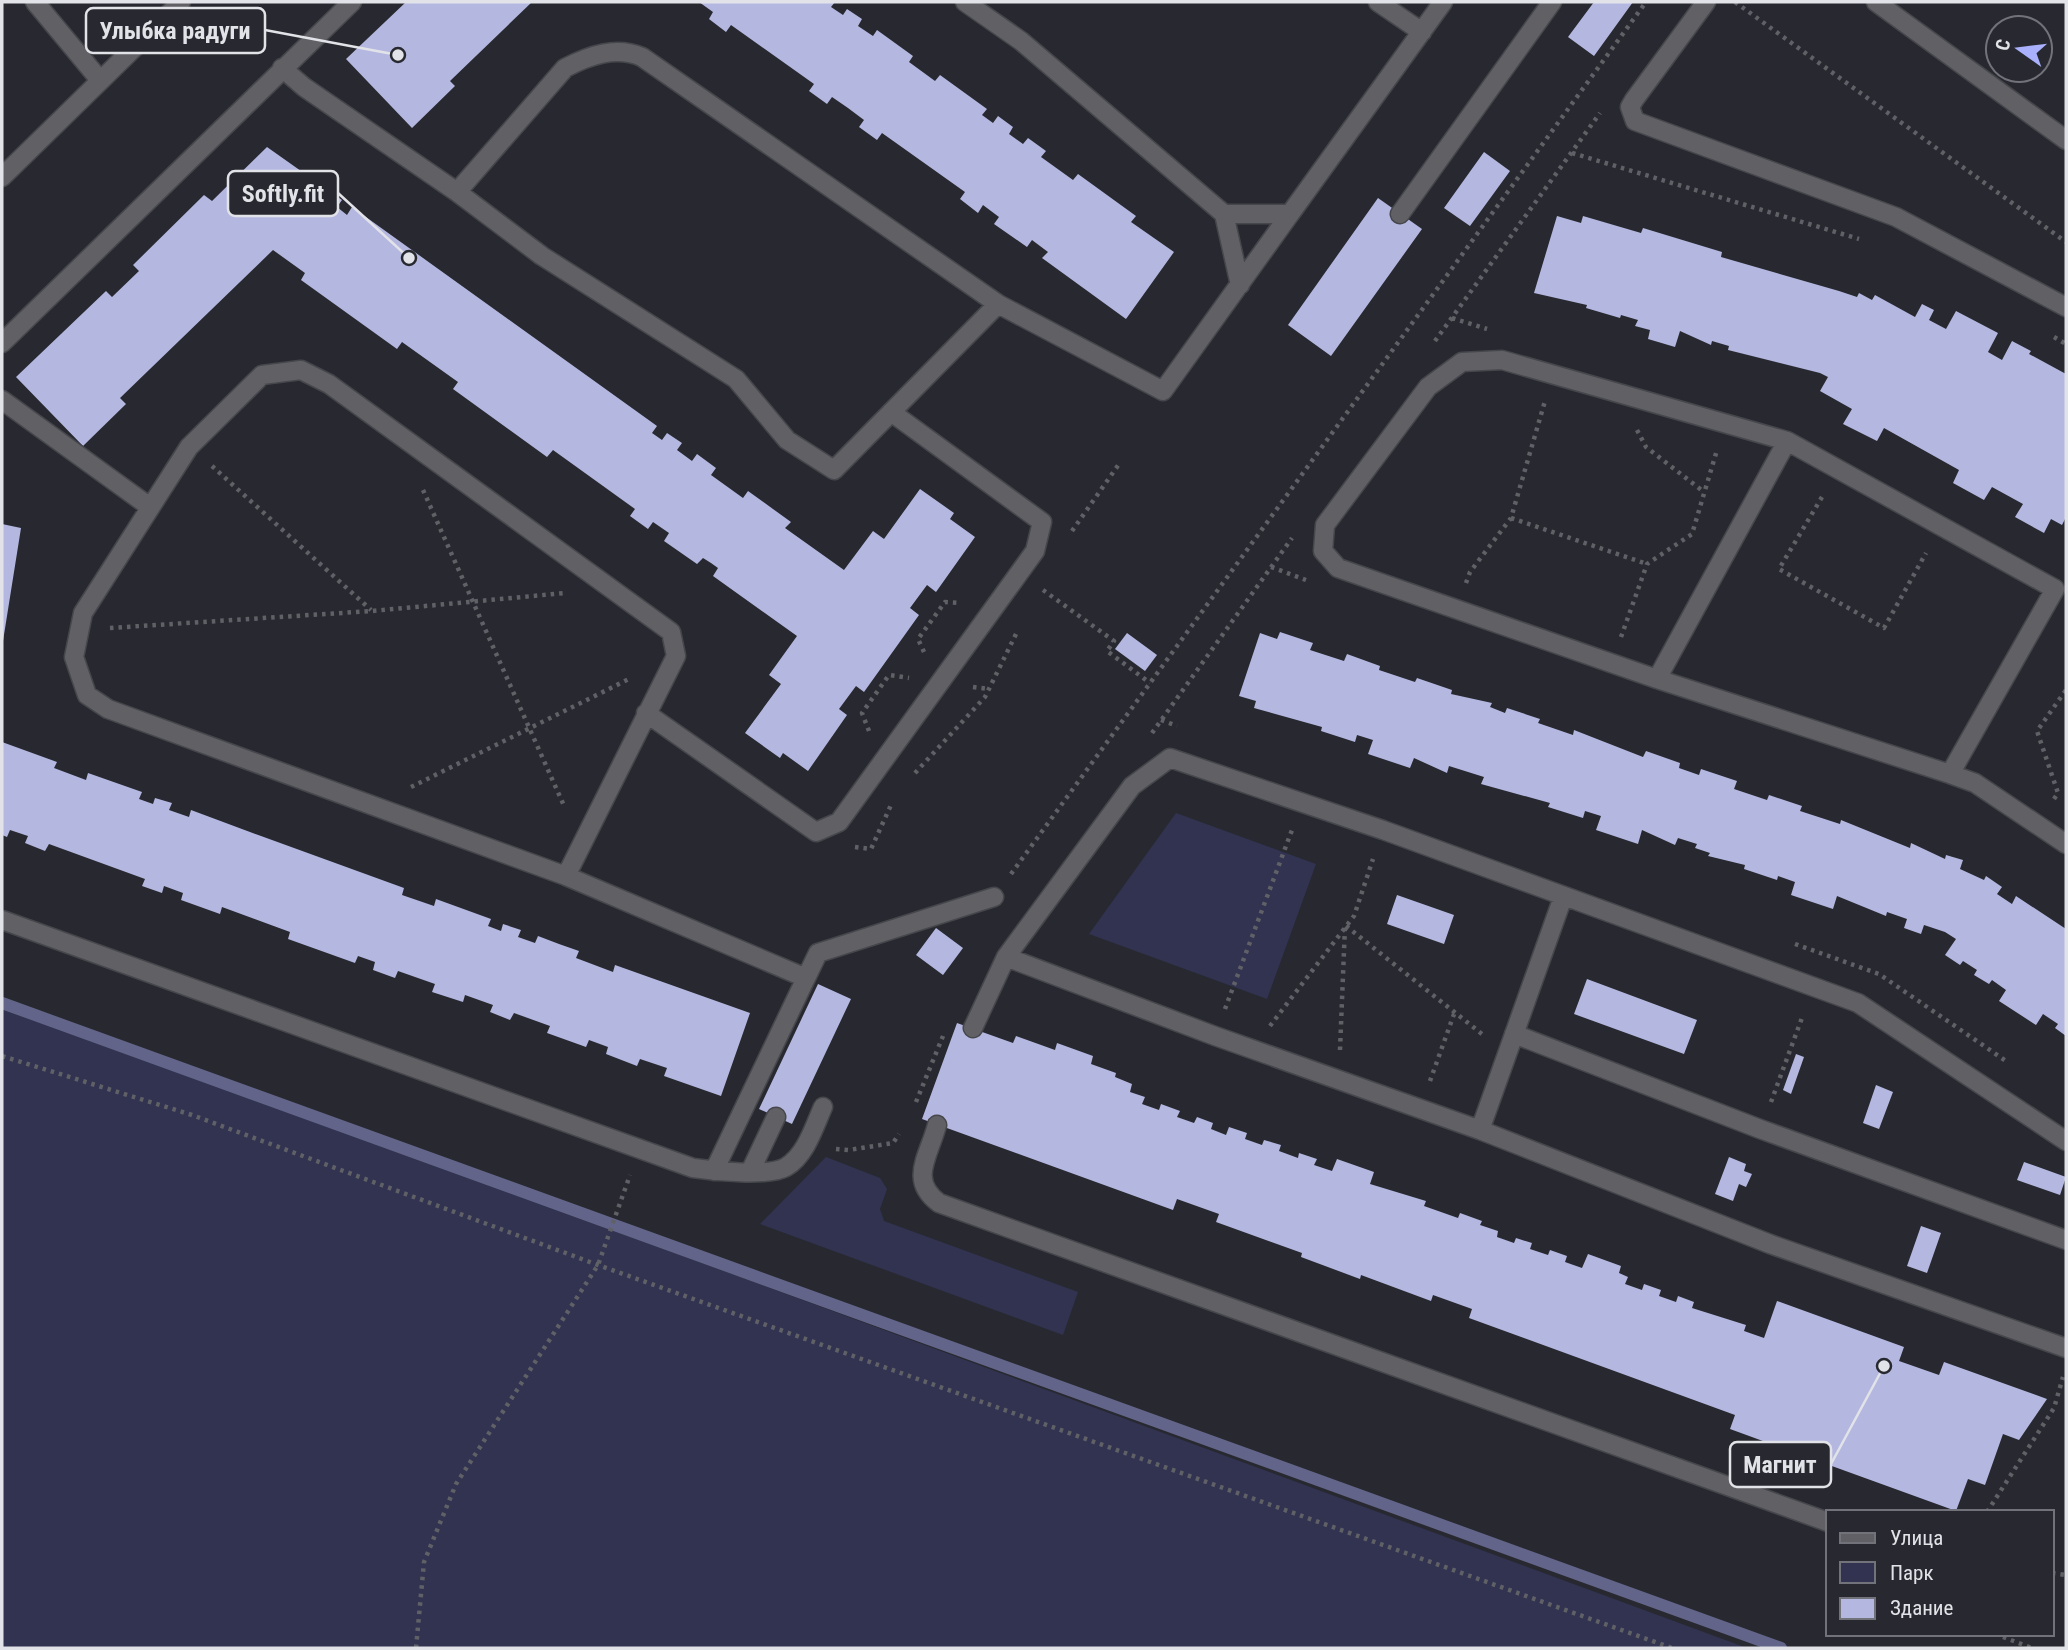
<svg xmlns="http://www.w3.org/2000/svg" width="2068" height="1650" font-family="'Roboto Condensed',sans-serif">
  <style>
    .green { fill: #313351 }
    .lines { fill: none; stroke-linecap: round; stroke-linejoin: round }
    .stream { stroke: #626589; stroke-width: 12 }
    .building { fill: #b4b8e0 }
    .service-casing { stroke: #46474d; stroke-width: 21 }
    .minor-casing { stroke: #46474d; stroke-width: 21 }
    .path { stroke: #606167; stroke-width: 4.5; stroke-dasharray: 3.5 5; stroke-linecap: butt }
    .service { stroke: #616165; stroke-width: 18 }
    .minor { stroke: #616165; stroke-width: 18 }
    .leader { fill: none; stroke: #e2e3e8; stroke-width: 2.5 }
    .callout-dot { fill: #e2e3e8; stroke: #282930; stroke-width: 2.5 }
    .callout { fill: #282930; stroke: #e2e3e8; stroke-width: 2.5 }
    .callout-label { font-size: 24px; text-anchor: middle; font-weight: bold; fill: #e2e3e8 }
  </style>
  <rect width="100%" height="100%" fill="#282930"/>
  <path class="green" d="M1176 813 1316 864 1267 999 1089 934Z
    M2 1005 1747 1648H2Z
    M826 1157 880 1178 887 1189 880 1209 884 1221 1078 1292 1063 1335 760 1224Z"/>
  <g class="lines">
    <path class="stream" d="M2 1003 1781 1648"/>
  </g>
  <path class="building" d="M406 2H532L450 81 455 86 412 128 346 59Z
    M699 2H835L831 7 843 15 847 9 862 19 858 26 873 36 877 30 913 56 909 62 935 81 940 75 987 109 982 115 993 123 998 116 1013 127 1009 134 1023 144 1028 138 1046 151 1041 157 1073 180 1078 174 1136 216 1131 222 1174 252 1126 319 1042 258 1048 252 1032 240 1027 247 994 224 999 217 983 205 978 213 960 199 965 192 882 133 877 140 859 127 864 120 848 108 832 97 827 104 809 91 814 84 731 25 726 32 709 19 713 12Z
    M1594 2H1633L1594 56 1568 37Z
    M267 147 342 200 337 207 347 215 352 207 657 426 652 433 662 440 667 433 682 443 677 450 692 461 697 454 716 468 711 475 743 498 748 491 791 522 785 528 844 570 873 531 884 539 920 489 954 513 950 519 975 537 936 592 927 585 910 608 919 615 864 692 856 686 839 709 847 715 808 771 783 753 780 758 745 733 781 684 769 675 797 636 713 576 718 568 711 563 703 558 697 564 664 541 669 533 653 522 648 529 630 516 635 509 553 450 547 457 453 389 458 382 402 342 397 349 301 280 305 273 273 250 120 398 126 404 83 446 16 377 106 291 112 297 139 271 133 265 204 195 212 201Z
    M1484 152 1510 171 1470 226 1444 208Z
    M1378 198 1422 229 1331 356 1288 325Z
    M1557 216 1581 223 1583 216 1641 233 1643 228 1722 252 1721 257 1839 291 1857 297 1859 293 1872 300 1875 295 1915 317 1922 304 1934 310 1929 320 1946 329 1956 311 1998 333 1988 352 2002 360 2012 341 2031 351 2029 354 2066 374V517L2062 525 2051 519 2044 533 2015 517 2023 504 1992 487 1984 500 1953 483 1959 470 1884 428 1877 441 1843 424 1852 409 1820 391 1828 377 1820 373 1728 350 1729 346 1712 341 1711 345 1680 331 1675 347 1648 339 1650 330 1635 326 1638 320 1621 315 1620 318 1586 308 1587 305 1534 293Z
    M2 524 21 528 3 641H2Z
    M1280 632 1313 643 1310 650 1344 661 1347 654 1380 666 1379 670 1415 682 1417 678 1452 690 1451 694 1492 703 1490 707 1505 713 1507 708 1540 719 1538 723 1573 735 1574 730 1643 757 1646 751 1680 763 1679 768 1699 775 1701 769 1737 781 1734 789 1767 800 1769 795 1802 806 1800 811 1840 824 1841 820 1910 848 1911 843 1945 859 1946 855 1963 860 1960 869 1984 880 1986 876 2002 887 1997 894 2012 904 2016 896 2066 929V1036L2055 1028 2058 1024 2043 1014 2036 1025 1999 1001 2006 990 1992 980 1989 984 1974 975 1977 970 1963 961 1960 965 1945 955 1956 939 1945 932 1924 925 1921 934 1904 928 1907 919 1887 912 1886 916 1837 896 1833 909 1791 895 1795 882 1778 876 1777 880 1744 869 1745 865 1708 856 1710 853 1695 848 1697 844 1678 838 1675 845 1642 830 1638 844 1596 830 1601 816 1585 811 1583 818 1548 807 1550 803 1481 784 1484 777 1449 766 1447 773 1414 758 1410 768 1368 754 1373 740 1357 735 1355 742 1321 731 1322 727 1254 708 1256 701 1239 696 1260 633 1277 639Z
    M1127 633 1157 655 1145 671 1115 649Z
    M2 742 57 762 54 768 86 780 88 773 142 792 139 799 153 804 155 798 172 803 169 810 189 817 191 810 261 836 404 888 402 895 434 906 436 899 491 919 488 926 501 931 503 924 521 930 518 937 535 943 538 936 559 944 579 951 576 958 613 972 615 965 750 1013 721 1096 664 1076 667 1068 640 1059 637 1066 606 1054 608 1047 589 1040 586 1047 547 1033 550 1026 514 1013 510 1020 490 1012 493 1005 465 995 463 1002 432 992 435 984 398 971 395 978 373 970 375 962 358 956 355 963 288 939 290 932 222 907 220 914 181 900 183 893 164 886 162 893 142 886 145 879 49 844 45 851 25 843 28 836 10 830 7 837 2 835Z
    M1397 895 1454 915 1444 944 1387 924Z
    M936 928 963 948 943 975 916 955Z
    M1587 979 1697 1020 1684 1054 1574 1014Z
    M818 984 851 999 792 1124 759 1109Z
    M957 1023 1013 1043 1016 1036 1055 1050 1057 1043 1093 1056 1091 1064 1116 1073 1115 1077 1132 1084 1130 1092 1145 1097 1142 1104 1159 1110 1161 1104 1180 1111 1177 1117 1194 1123 1197 1117 1213 1123 1211 1129 1226 1135 1229 1127 1247 1133 1245 1139 1262 1145 1264 1140 1281 1145 1279 1151 1298 1158 1299 1153 1317 1159 1314 1165 1332 1171 1337 1159 1374 1172 1370 1184 1426 1201 1424 1206 1458 1218 1460 1213 1482 1221 1480 1225 1498 1231 1497 1237 1514 1243 1516 1238 1532 1243 1530 1249 1548 1255 1550 1250 1567 1256 1565 1262 1582 1268 1588 1254 1621 1266 1619 1273 1628 1277 1625 1284 1642 1290 1644 1284 1661 1290 1659 1296 1676 1302 1678 1296 1694 1302 1692 1308 1746 1325 1744 1331 1764 1338 1777 1301 1904 1347 1899 1361 1939 1375 1944 1362 2047 1399 2019 1440 2003 1434 1985 1485 1968 1479 1956 1511 1730 1429 1735 1415 1469 1318 1472 1309 1433 1295 1431 1301 1361 1275 1360 1279 1301 1257 1302 1253 1216 1222 1219 1214 1177 1199 1173 1210 922 1119Z
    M1796 1054 1804 1057 1791 1094 1783 1090Z
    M1876 1085 1893 1092 1879 1129 1863 1123Z
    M1729 1157 1746 1164 1744 1171 1752 1174 1746 1187 1739 1184 1733 1201 1715 1194Z
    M2024 1162 2066 1177 2060 1195 2017 1180Z
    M1921 1226 1941 1233 1927 1273 1907 1266Z"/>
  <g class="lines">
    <defs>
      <path id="service" d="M35 2 99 79
        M965 2 1021 41 1224 214H1290L1443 2
        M1378 2 1422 32
        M1706 2 1634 100 1630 107 1635 121 1896 217 2066 307
        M282 68 304 87 457 192 542 256 736 379 787 440 834 470 998 304 1163 391 1290 214
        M457 192 565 68C590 55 616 46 642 57L998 304
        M1224 214 1240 285
        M1400 214 1552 2
        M2 400 150 507
        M1657 679 1787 441 2055 589 1950 774 1657 679 1338 568 1323 551 1325 525 1428 387 1462 362 1502 360 1787 441
        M646 713 816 832 839 822 1035 551 1042 522 891 412
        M1950 774 1975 783 2066 844
        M566 876 676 656 671 632 329 384 301 370 262 375 189 447 83 613 74 657 87 695 108 709 566 876 806 978 818 953 994 897
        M2 920 693 1168C713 1171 769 1177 786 1167 806 1155 814 1127 823 1107
        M1006 957 1215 1036 1480 1130 1770 1244 2066 1348
        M973 1028 1006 957 1132 786 1170 758 1383 830 1858 1003 2066 1141
        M1514 1034 1760 1129 2066 1240
        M937 1125C929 1156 908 1180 939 1203L1828 1522
        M1480 1130 1563 897
        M714 1171 806 978
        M750 1172 776 1117"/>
      <path id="minor" d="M1876 2 2066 140
        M2 177 181 2
        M2 343 352 2"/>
    </defs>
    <use href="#service" class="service-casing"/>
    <use href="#minor" class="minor-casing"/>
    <path class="path" d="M1735 2 2066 242
      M1572 153 1859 239
      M1452 318 1487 329
      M2054 337 2066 344
      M1435 341 1600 113
      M1637 430 1646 447 1704 492
      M212 466 371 610
      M423 490 565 808
      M1822 497 1779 569 1884 628 1926 553
      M1511 518 1647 564
      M1072 531 1119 464
      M1271 567 1306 580
      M1466 583 1470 572 1511 518 1545 401
      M1043 590 1114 641 1107 651 1150 683
      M110 628 372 611 565 593
      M1621 637 1647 564 1692 534 1717 450
      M924 652 918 639 945 602 961 603
      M973 687 989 689
      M1161 720 1177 726
      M869 731 862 713 889 675 909 678
      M1152 733 1292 538
      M915 773 985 697 1016 634
      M411 787 629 679
      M2054 799 2058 793 2037 731 2066 690
      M855 847 871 849 891 805
      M1011 874 1646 2
      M1346 926 1482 1034
      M1795 944 1879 974 2006 1061
      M1225 1009 1292 830
      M1270 1026 1354 916 1373 859
      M1340 1050 1345 926
      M2 1056 192 1115 598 1265 1672 1648
      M1430 1081 1454 1014
      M916 1102 943 1036
      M1771 1102 1803 1015
      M836 1149 849 1150 893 1143 899 1134
      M1987 1512 2054 1408 2063 1377
      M2052 1573 2066 1575
      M1995 1634 2032 1648
      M416 1648 424 1562 456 1484 598 1265 630 1175"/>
    <use href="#service" class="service"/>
    <use href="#minor" class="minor"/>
  </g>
  <path class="leader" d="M398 55L265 30M409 258L338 193M1884 1366L1831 1464"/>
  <g class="callout-dot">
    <circle cx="398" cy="55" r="7"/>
    <circle cx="409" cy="258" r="7"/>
    <circle cx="1884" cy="1366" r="7"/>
  </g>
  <g class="callout">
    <rect x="86" y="8" width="179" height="45" rx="7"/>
    <rect x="228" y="171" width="110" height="45" rx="7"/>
    <rect x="1730" y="1442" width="101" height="45" rx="7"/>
  </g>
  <g class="callout-label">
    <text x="175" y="39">Улыбка радуги</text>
    <text x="283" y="202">Softly.fit</text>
    <text x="1780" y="1473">Магнит</text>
  </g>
  <rect width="2068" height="1650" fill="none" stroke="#e2e3e8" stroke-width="7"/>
  <rect x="1826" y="1510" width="228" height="126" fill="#282930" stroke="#72737a" stroke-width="2"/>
  <rect x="1840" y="1533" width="35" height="10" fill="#616165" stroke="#72737a" stroke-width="2"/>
  <text x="1890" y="1545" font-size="21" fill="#e2e3e8">Улица</text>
  <rect x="1840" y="1562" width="35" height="21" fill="#313351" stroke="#72737a" stroke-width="2"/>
  <text x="1890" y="1580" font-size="21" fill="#e2e3e8">Парк</text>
  <rect x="1840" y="1598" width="35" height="21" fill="#b4b8e0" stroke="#72737a" stroke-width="2"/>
  <text x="1890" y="1615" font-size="21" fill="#e2e3e8">Здание</text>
  <g transform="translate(2019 49) rotate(284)"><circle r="33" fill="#282930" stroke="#72737a" stroke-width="2"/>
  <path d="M0-5L12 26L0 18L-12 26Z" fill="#a9b0fc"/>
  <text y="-10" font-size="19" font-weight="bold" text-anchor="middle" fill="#e2e3e8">С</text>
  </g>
</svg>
